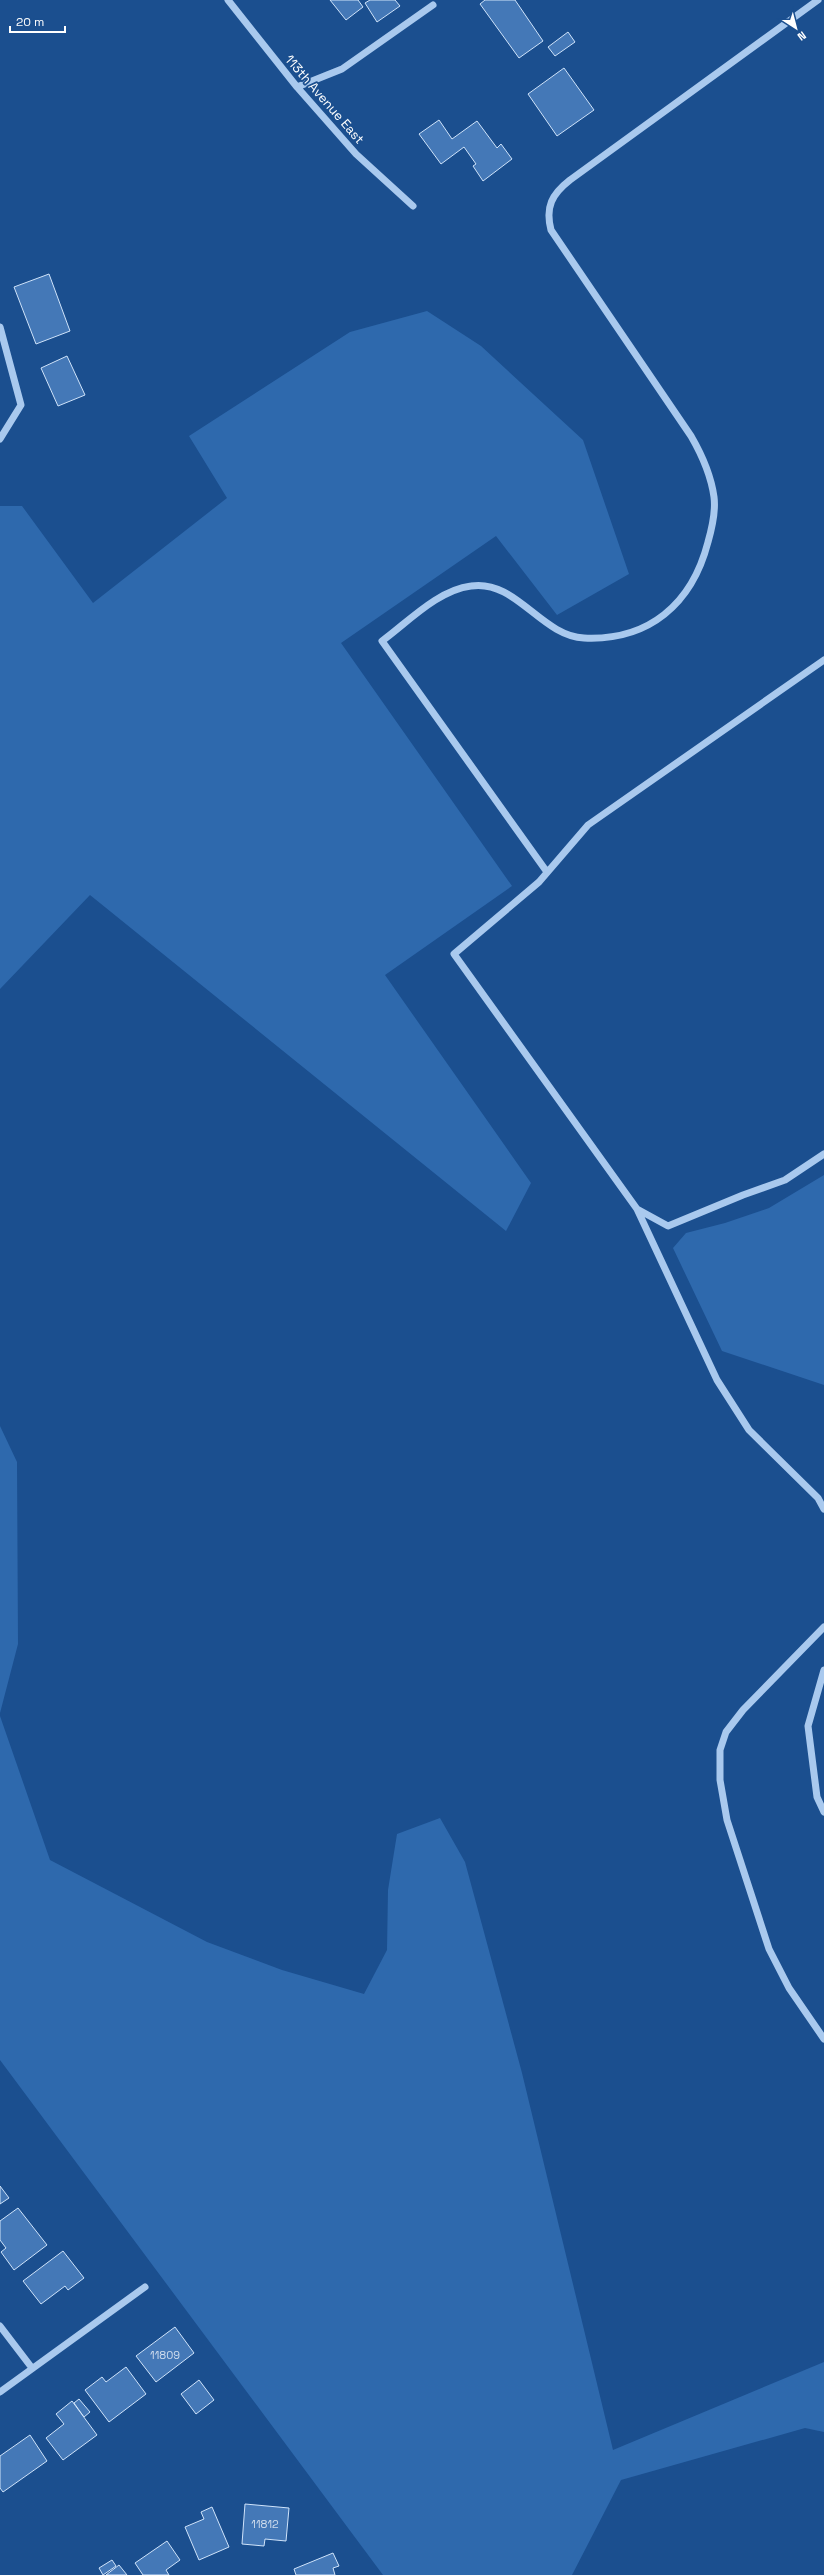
<svg xmlns="http://www.w3.org/2000/svg" width="824" height="2575" font-family="'Space Grotesk',sans-serif">
  <style>
    .green { fill: #2e69ad }
    .building { fill: #4478b7; stroke: #cfe3fa }
    .lines { fill: none; stroke-linecap: round; stroke-linejoin: round }
    .minor { stroke: #a9c9ee; stroke-width: 7 }
    .labels { text-anchor: middle; stroke-width: 3.5; stroke-linejoin: round; paint-order: stroke }
    .number-label { font-size: 11px; fill: #d0dded }
    .street-label { font-size: 13px; fill: #fff; stroke: #1b4f8f }
  </style>
  <rect width="100%" height="100%" fill="#1b4f8f"/>
  <path class="green" d="M427 311 481 346 583 440 629 574 557 615 496 536 341 643 512 886 385 975 531 1183 506 1231 90 895 0 989V506H22L93 603 227 498 189 436 350 332Z
    M824 1175V1385L722 1351 673 1248 686 1233 725 1223 769 1208Z
    M0 1426 17 1462 18 1644 0 1713Z
    M0 1716 50 1860 207 1942 282 1970 364 1994 387 1950 388 1890 397 1834 440 1818 465 1862 522 2073 613 2450 824 2362V2432L805 2428 621 2480 572 2575H383L0 2060Z"/>
  <path class="building" d="M330 0H358L363 7 346 20Z
    M370 0H395L400 6 377 22 365 3Z
    M485 0H515L543 41 519 58 480 4Z
    M568 32 575 42 555 56 548 47Z
    M564 68 594 110 557 136 528 94Z
    M439 120 452 139 477 121 497 148 501 144 512 159 483 181 473 166 476 164 464 147 441 164 419 134Z
    M49 274 70 331 36 344 14 287Z
    M67 356 85 395 58 406 41 368Z
    M0 2186 9 2198 0 2204Z
    M18 2208 47 2245 14 2270 1 2252 6 2248 0 2240V2221Z
    M63 2251 84 2278 68 2290 65 2286 41 2304 23 2281Z
    M175 2327 194 2353 156 2382 136 2356Z
    M126 2367 146 2394 109 2422 85 2390 102 2377 106 2382Z
    M199 2380 214 2400 196 2414 181 2394Z
    M79 2399 90 2412 84 2417 74 2403Z
    M72 2401 97 2435 63 2460 46 2438 64 2424 56 2414Z
    M30 2435 47 2461 3 2492 0 2488V2456Z
    M245 2504 289 2508 286 2541 265 2539 264 2546 242 2544Z
    M212 2507 229 2547 199 2560 185 2527 204 2519 201 2512Z
    M167 2541 180 2560 166 2570 169 2575H143L135 2563Z
    M333 2553 339 2566 333 2568 335 2575H296L294 2569Z
    M112 2560 116 2566 103 2575 99 2568Z
    M119 2565 127 2575H106Z"/>
  <g class="lines">
    <path class="minor" d="M228 0 297 87 356 154 413 206
      M297 87 342 69 433 5
      M0 327 21 405 0 439
      M824 660 588 825 539 882 454 954 637 1209 668 1226 743 1195 785 1180 824 1154
      M547 872 382 641C408 622 438 590 471 586 516 579 541 636 584 638 649 641 692 604 708 542 712 528 716 512 714 497 711 475 702 455 691 436L551 230C545 207 552 194 570 180L818 0
      M637 1209 717 1380 749 1430 818 1498 824 1509
      M824 1627 743 1710 726 1732 720 1750V1780L727 1820 769 1949 789 1988 824 2039
      M824 1670 808 1726 817 1797 824 1812
      M0 2326 32 2368
      M0 2392 145 2287"/>
  </g>
  <g class="labels">
    <g class="number-label">
      <text x="165" y="2359">11809</text>
      <text x="265" y="2528">11812</text>
    </g>
    <g class="street-label">
      <text transform="translate(325 99) rotate(49)" y="5">113th Avenue East</text>
    </g>
  </g>
  <g transform="translate(796 28) rotate(144)" stroke="#1b4f8f" stroke-width="3" paint-order="stroke">
  <path d="M0-3L7 15L0 10L-7 15Z" fill="#ffffff"/>
  <text y="-6" font-size="11" font-weight="bold" text-anchor="middle" fill="#ffffff">N</text>
  </g>
  <path d="M10 26v6h55v-6" fill="none" stroke="#ffffff" stroke-width="2"/>
  <text x="16" y="26" font-size="12" fill="#ffffff" stroke="#1b4f8f" stroke-width="3" paint-order="stroke">20 m</text>
</svg>
